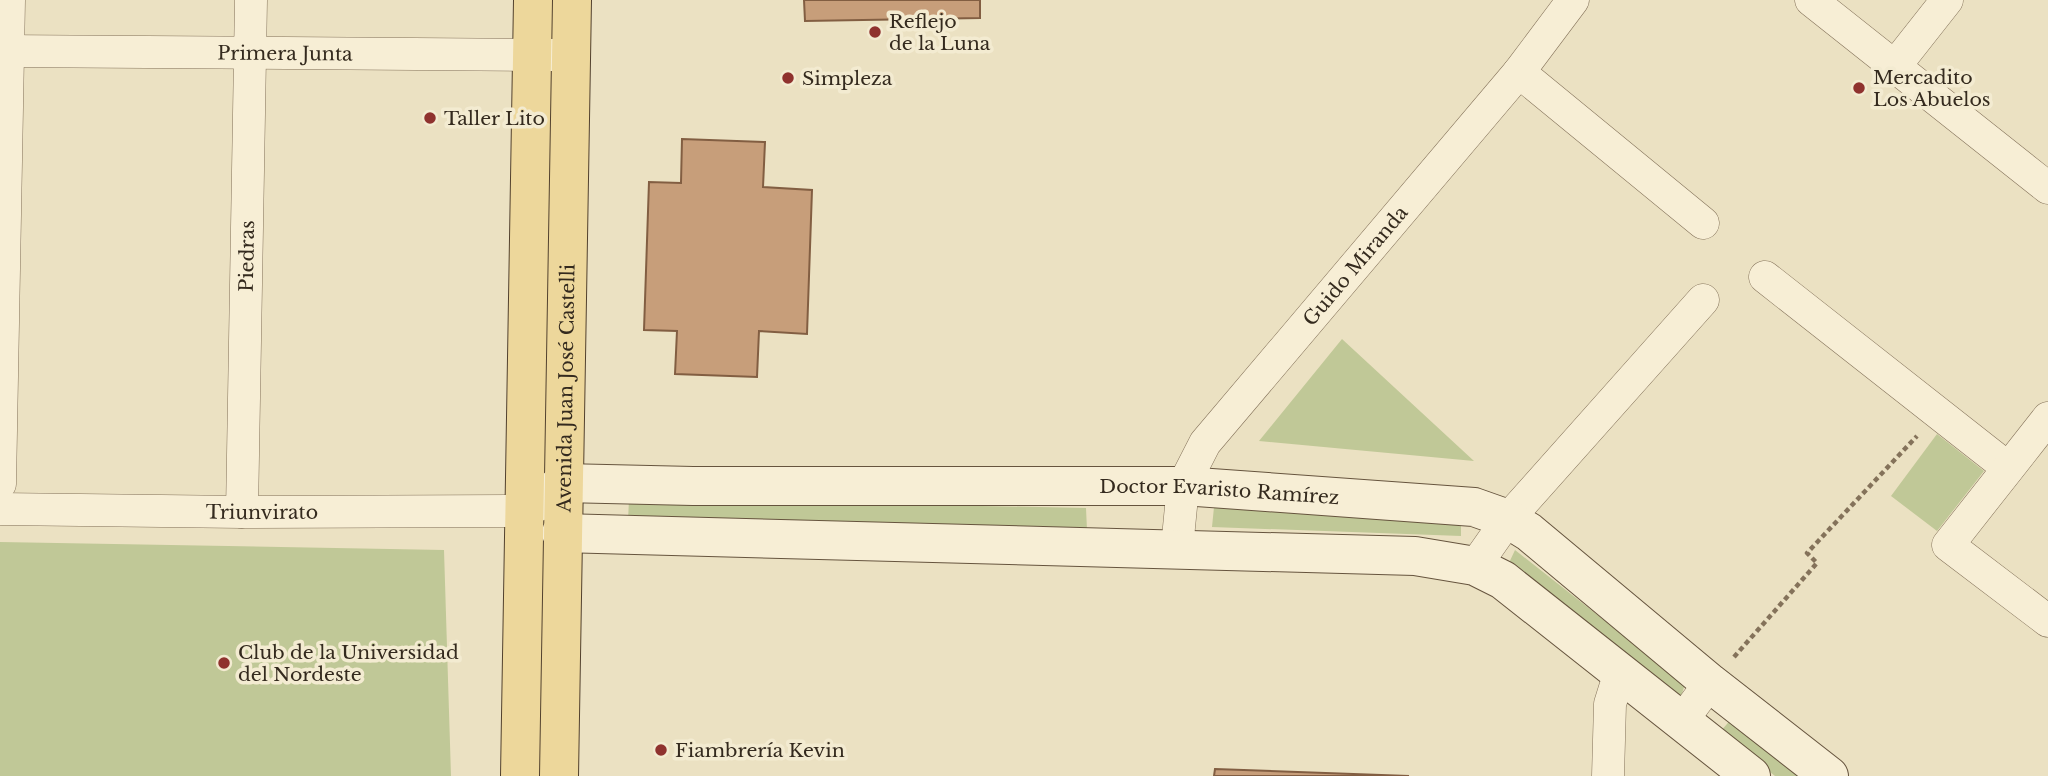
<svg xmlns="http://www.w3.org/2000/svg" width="2048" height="776" font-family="'Libre Baskerville',serif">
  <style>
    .green { fill: #c0c897 }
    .building { fill: #c79e7a; stroke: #825e42; stroke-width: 2 }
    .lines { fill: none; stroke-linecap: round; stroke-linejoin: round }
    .minor-casing { stroke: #84725a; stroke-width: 33 }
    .secondary-casing { stroke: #66543e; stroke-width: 40 }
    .primary-casing { stroke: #52412e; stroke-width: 40 }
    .path { stroke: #84725a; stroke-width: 4.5; stroke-dasharray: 5 3.5; stroke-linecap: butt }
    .minor { stroke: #f7eed5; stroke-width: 32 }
    .secondary { stroke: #f7eed5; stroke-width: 38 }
    .primary { stroke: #edd79b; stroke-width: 38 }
    .poi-dot { fill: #8f322e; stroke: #f3ebd1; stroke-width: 2.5 }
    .labels { text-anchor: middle; stroke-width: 7; stroke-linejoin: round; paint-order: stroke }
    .poi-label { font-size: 19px; fill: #342a1e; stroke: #f3ebd1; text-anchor: start }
    .street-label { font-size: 19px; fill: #342a1e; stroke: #f3ebd1 }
  </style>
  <rect width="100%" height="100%" fill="#ebe1c2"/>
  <path class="green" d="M1342 339 1474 461 1259 441Z
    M1937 434 1984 471 1937 531 1891 496Z
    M629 499 1086 508 1087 530 628 521Z
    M1214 507 1461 522V536L1212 527Z
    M0 542 444 550 451 776H0Z
    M1515 550 1685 684 1680 700 1508 565Z
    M1733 717 1805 776H1775L1720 732Z"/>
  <path class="building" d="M804 0H980V18L805 21Z
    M682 139 765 142 763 187 812 190 807 334 759 331 757 377 675 374 677 331 644 330 649 182 681 183Z
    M1215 769 1409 776H1214Z"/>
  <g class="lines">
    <defs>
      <g id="minor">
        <path d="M1811 0 2048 188"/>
        <path id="s1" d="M0 51 556 55"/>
        <path d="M1895 66 1947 0"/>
        <path d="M1519 72 1703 223"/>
        <path d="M1765 277 2008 468"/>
        <path d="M2048 418 1948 545 2048 621"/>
        <path d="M0 484 9 0"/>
        <path id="s2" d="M0 509 242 512 526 511"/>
        <path id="s3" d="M242 512 251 0"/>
        <path id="s4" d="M1177 548 1183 486 1205 443 1519 72 1573 0"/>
        <path d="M1475 566 1508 519 1703 300"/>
        <path d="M1681 722 1710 683"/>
        <path d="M1608 776 1610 704 1620 672"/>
      </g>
      <g id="secondary">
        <path id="s5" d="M538 502 563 483 693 486H1183L1474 507 1508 519 1529 532 1710 683 1829 776"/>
        <path d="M561 533 1415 556 1475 566 1503 580 1751 776"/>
      </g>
      <g id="primary">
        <path d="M520 776 533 0"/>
        <path id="s6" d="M559 776 572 0"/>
      </g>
    </defs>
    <use href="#minor" class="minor-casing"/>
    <use href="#secondary" class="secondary-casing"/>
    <use href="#primary" class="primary-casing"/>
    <path class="path" d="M1734 657 1817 563 1807 553 1917 436"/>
    <use href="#minor" class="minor"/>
    <use href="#secondary" class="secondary"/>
    <use href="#primary" class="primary"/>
  </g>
  <g class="poi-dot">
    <circle cx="875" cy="32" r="7"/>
    <circle cx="788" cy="78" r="7"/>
    <circle cx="1859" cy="88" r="7"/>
    <circle cx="430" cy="118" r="7"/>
    <circle cx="224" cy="663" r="7"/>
    <circle cx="661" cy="750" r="7"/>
  </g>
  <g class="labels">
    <g class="poi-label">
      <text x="889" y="28">Reflejo<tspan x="889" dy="22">de la Luna</tspan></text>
      <text x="1873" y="84">Mercadito<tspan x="1873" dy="22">Los Abuelos</tspan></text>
      <text x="802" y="85">Simpleza</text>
      <text x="444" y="125">Taller Lito</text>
      <text x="238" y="659">Club de la Universidad<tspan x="238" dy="22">del Nordeste</tspan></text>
      <text x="675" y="757">Fiambrería Kevin</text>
    </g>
    <g class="street-label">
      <text dy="7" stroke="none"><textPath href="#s1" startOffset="285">Primera Junta</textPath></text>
      <text dy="7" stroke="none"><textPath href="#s3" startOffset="256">Piedras</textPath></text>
      <text dy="7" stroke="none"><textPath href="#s4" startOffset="343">Guido Miranda</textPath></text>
      <text dy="7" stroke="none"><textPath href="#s6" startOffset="388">Avenida Juan José Castelli</textPath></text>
      <text dy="7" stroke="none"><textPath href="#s5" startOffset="688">Doctor Evaristo Ramírez</textPath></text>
      <text dy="7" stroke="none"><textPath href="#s2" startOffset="262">Triunvirato</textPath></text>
    </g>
  </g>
</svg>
